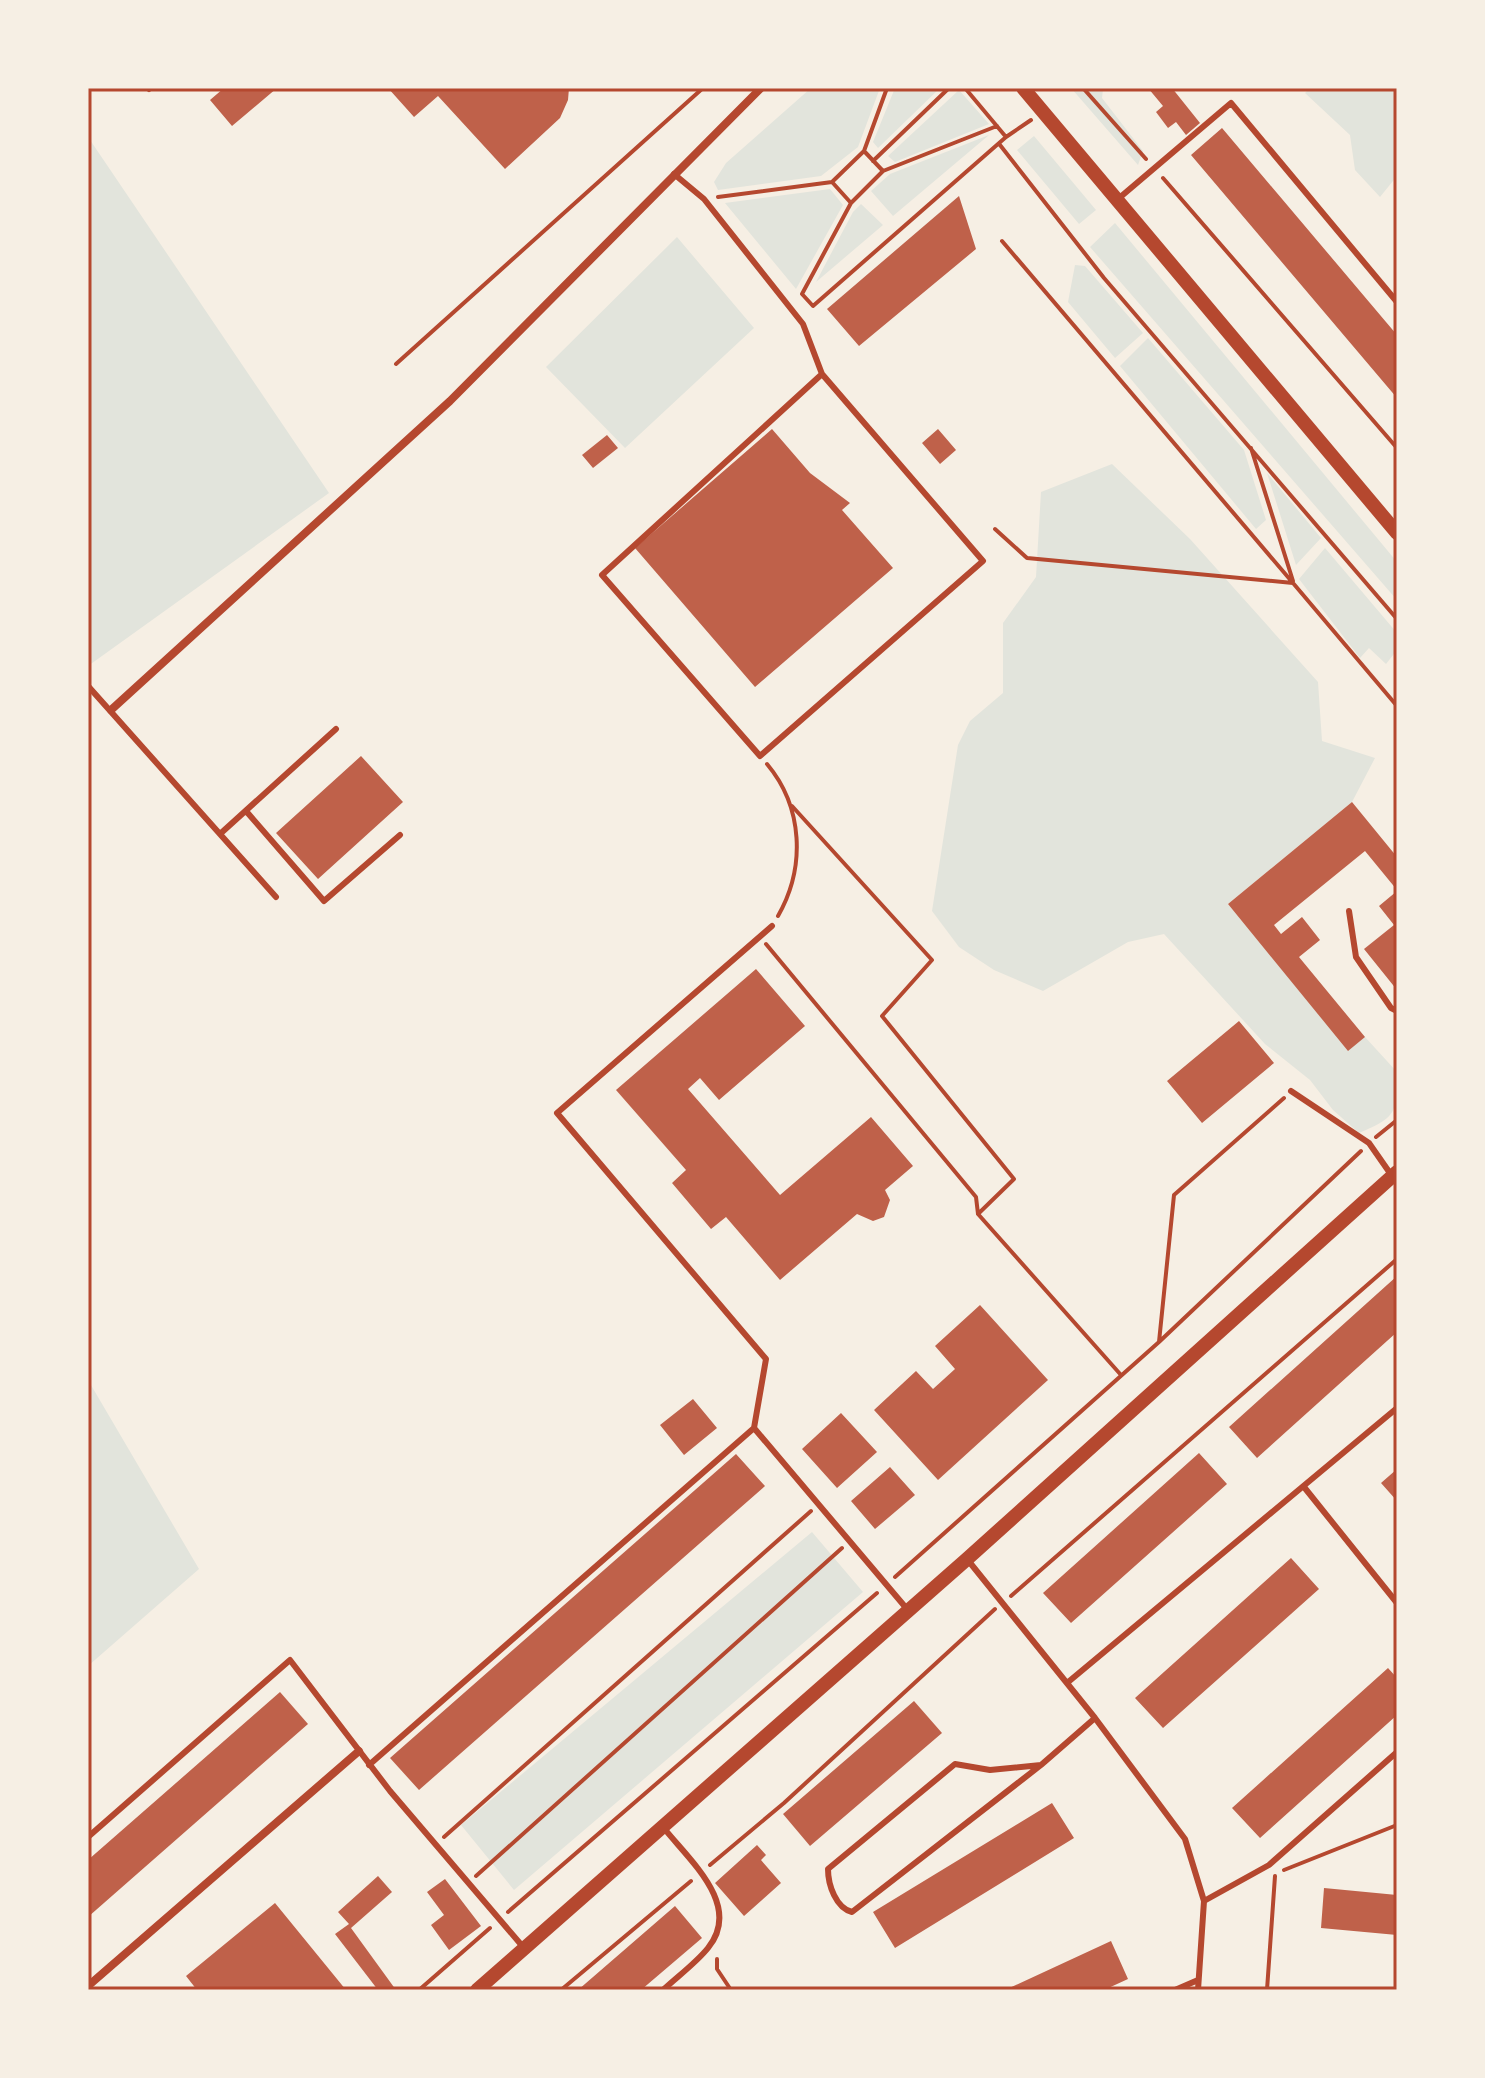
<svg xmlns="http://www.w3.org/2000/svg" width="1485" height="2078" font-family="Manrope,sans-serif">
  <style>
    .green { fill: #e2e4dc }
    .building { fill: #bf614a }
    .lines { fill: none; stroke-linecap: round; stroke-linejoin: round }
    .path { stroke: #b5482f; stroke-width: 4 }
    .service { stroke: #b5482f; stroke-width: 6 }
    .minor { stroke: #b5482f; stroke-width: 8 }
    .tertiary { stroke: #b5482f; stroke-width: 14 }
    .neatline { fill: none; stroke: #b5482f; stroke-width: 3 }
  </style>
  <rect width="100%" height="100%" fill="#f6efe4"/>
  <path class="green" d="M811 88H880L858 147 821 176 718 190 714 182 726 163Z
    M895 88H940L878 148 873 142Z
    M1071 88 1103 89 1102 98 1143 151 1138 165Z
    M1310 88H1397V176L1380 197 1355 170 1350 135 1305 93Z
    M959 90 989 124 895 162 888 156Z
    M989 135 893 216 871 191 890 174Z
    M1034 136 1096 210 1079 224 1017 150Z
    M88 137 329 493 88 666Z
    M830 189 843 205 796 289 725 203Z
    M861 204 883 225 816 282 853 212Z
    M1115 223 1397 562V600L1090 247Z
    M677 237 754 328 625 448 546 367Z
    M1075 265 1085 266 1143 333 1115 358 1068 302Z
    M1148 338 1244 450 1266 520 1256 529 1120 366Z
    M1112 464 1190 539 1318 682 1322 741 1375 758 1352 802 1228 904 1348 1050 1365 1037 1397 1072C1397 1113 1397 1117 1359 1133L1333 1110 1310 1080 1265 1044 1164 934 1128 942 1043 991 994 970 959 947 932 911 958 745 970 721 1003 693V623L1036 577 1041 492Z
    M1267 473 1321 538 1296 565Z
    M1325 548 1397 633V650L1386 664 1369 648 1360 658 1299 579Z
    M88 1380 199 1569 88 1666Z
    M812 1532 863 1592 514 1890 461 1825Z"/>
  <path class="building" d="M224 88H277L232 126 210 100Z
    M388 88H569L568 100 560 118 505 169 438 96 414 117Z
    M1148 88H1172L1200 123 1186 135 1176 122 1168 128 1156 112 1163 106Z
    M1222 128 1397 335V398L1191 155Z
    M959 196 976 249 859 346 827 309Z
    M772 429 810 473 850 503 842 510 893 568 755 687 635 548Z
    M938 429 956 450 940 464 922 443Z
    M607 435 618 448 593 468 582 455Z
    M361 756 403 802 318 879 276 833Z
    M1352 802 1397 857V890L1365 851 1274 925 1281 934 1302 917 1320 940 1299 957 1365 1037 1348 1051 1228 904Z
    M1397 891V990L1364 949 1394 925 1379 906Z
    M756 969 805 1026 719 1100 700 1078 688 1089 780 1195 871 1117 913 1166 885 1190 890 1200 884 1217 873 1221 857 1214 780 1280 726 1217 711 1229 672 1183 686 1170 616 1090Z
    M1239 1021 1274 1063 1202 1123 1167 1081Z
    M1397 1276V1332L1257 1458 1229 1427Z
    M980 1305 1048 1380 938 1480 874 1410 916 1371 933 1389 955 1369 935 1346Z
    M693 1399 717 1428 684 1455 660 1425Z
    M841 1413 877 1452 837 1488 802 1449Z
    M1199 1453 1227 1484 1071 1623 1043 1593Z
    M736 1454 765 1486 419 1790 390 1758Z
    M890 1467 915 1495 875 1529 851 1501Z
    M1397 1469V1501L1381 1483Z
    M1291 1558 1319 1589 1163 1728 1135 1698Z
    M1388 1668 1397 1678V1715L1260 1838 1232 1808Z
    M280 1692 308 1724 88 1917V1860Z
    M914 1701 942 1733 810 1846 783 1814Z
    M1052 1803 1074 1838 895 1948 873 1912Z
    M757 1845 766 1855 761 1860 781 1883 744 1916 715 1883Z
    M378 1876 392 1892 351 1928 396 1990H378L335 1934 349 1924 338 1912Z
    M445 1879 481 1926 449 1950 431 1925 444 1915 427 1892Z
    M1324 1888 1397 1895V1935L1321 1928Z
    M275 1903 346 1990H197L186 1976Z
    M675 1906 702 1938 641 1990H578Z
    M1111 1941 1128 1979 1104 1990H1005Z"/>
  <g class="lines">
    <path class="path" d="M965 88 1006 137
      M1083 88 1146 159
      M1000 145 1104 278 1397 619
      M864 151 887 88
      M873 161 949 88
      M883 171 997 126
      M1163 178 1397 448
      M832 182 851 203
      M718 197 832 182 864 151 883 171 851 203 802 294 813 306
      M1002 241 1293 583
      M813 306 1006 137 1031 120
      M396 364 703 88
      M1251 448 1293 581
      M995 529 1027 558 1293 583 1397 706
      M767 764C803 807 806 867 778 916
      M792 806 932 960 882 1016 1014 1179 978 1214 1121 1375
      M766 944 976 1197 978 1214
      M1376 1137 1397 1120
      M1159 1342 1174 1195 1284 1098
      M895 1577 1159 1342 1361 1151
      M1011 1596 1397 1259
      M444 1837 811 1511
      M710 1865 784 1803 995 1609
      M1284 1870 1397 1825
      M476 1876 842 1548
      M508 1912 877 1593
      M717 1959V1969L731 1990
      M419 1990 490 1928
      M561 1990 691 1881
      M1267 1990 1275 1876"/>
    <path class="service" d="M149 89 150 88
      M674 174 704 199 803 324 822 374 983 561 760 756 602 575 822 374
      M1118 199 1231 103 1397 302
      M88 686 276 897
      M246 811 324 901 400 835
      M220 834 336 729
      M1349 911 1356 957 1391 1008 1397 1011
      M1291 1091 1369 1143 1392 1176
      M754 1428 766 1359 557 1113 772 926
      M1304 1487 1397 1603
      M967 1559 1095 1718 1185 1839 1204 1901 1198 1990
      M1067 1683 1397 1408
      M369 1765 754 1428 907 1609
      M1041 1765 852 1912C836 1908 828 1885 828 1869L955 1764 990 1770 1041 1765 1095 1718
      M88 1837 290 1660 390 1791 524 1948
      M1204 1901 1269 1865 1397 1752
      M663 1990C678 1976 696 1963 708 1948 743 1905 689 1860 663 1827
      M1175 1990 1198 1980"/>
    <path class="minor" d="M111 710 450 401 761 88
      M88 1986 359 1751"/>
    <path class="tertiary" d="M1023 88 1397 533
      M477 1990 967 1559 1397 1172"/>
  </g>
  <rect width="1485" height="2078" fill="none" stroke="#f6efe4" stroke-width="180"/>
  <rect x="90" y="90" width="1305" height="1898" class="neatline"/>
</svg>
